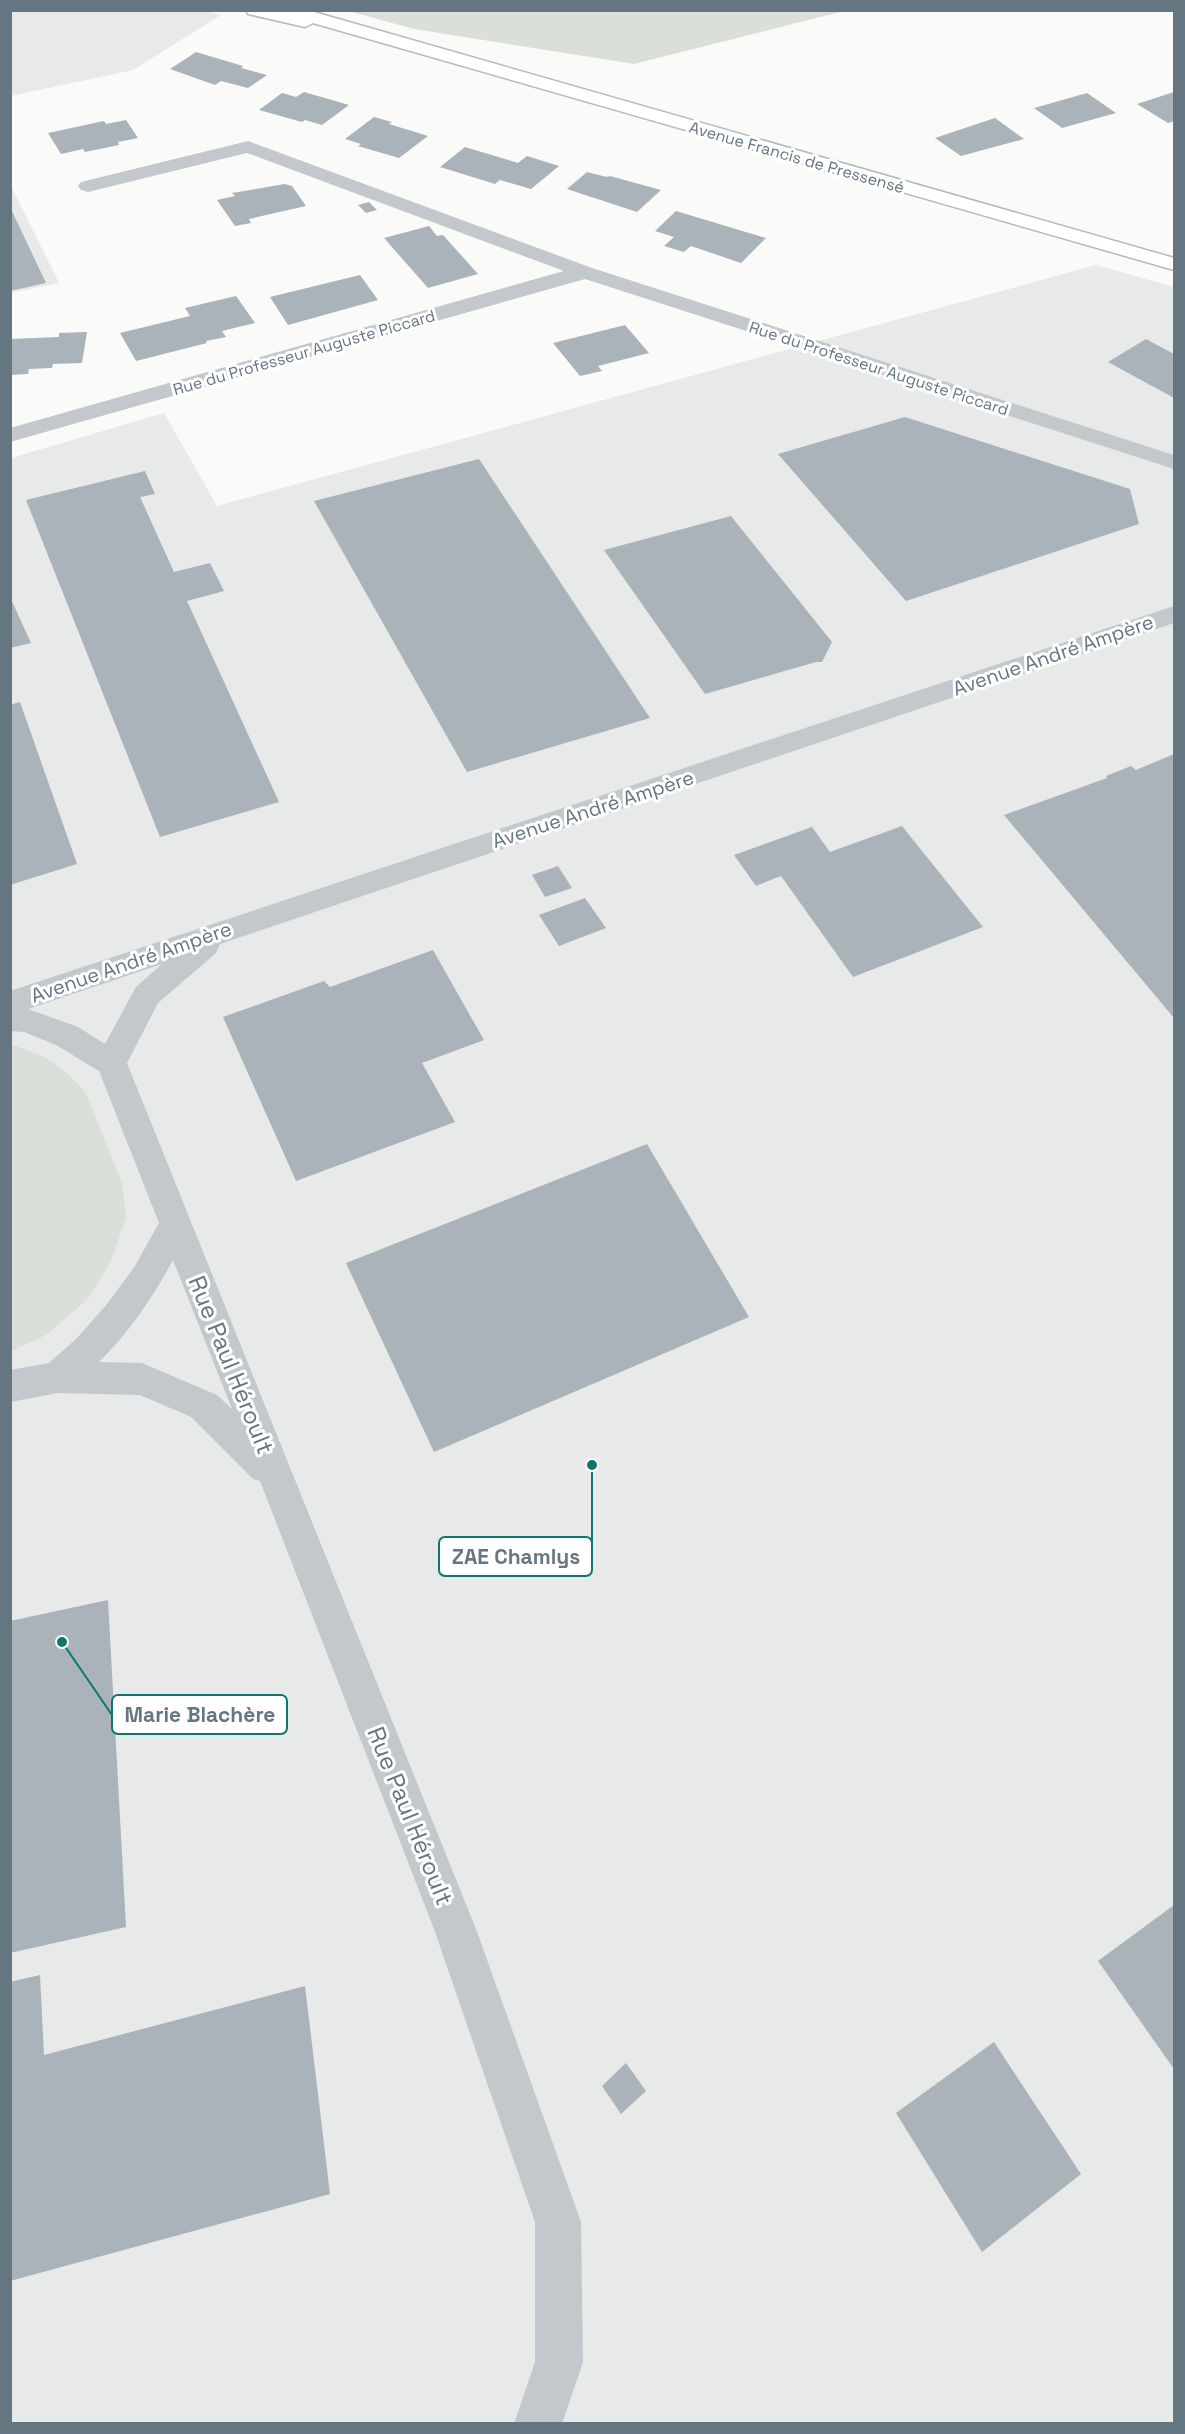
<svg xmlns="http://www.w3.org/2000/svg" width="1185" height="2434" font-family="'Space Grotesk',sans-serif">
  <style>
    .built { fill: #e8e9e9 }
    .green { fill: #dadfd7 }
    .building { fill: #aab3b9 }
    .lines { fill: none; stroke-linecap: round; stroke-linejoin: round }
    .primary-casing { stroke: #b5babe; stroke-width: 3 }
    .minor { fill: #c3c8cc; fill-rule: evenodd }
    .primary { fill: #fff; fill-rule: evenodd }
    .labels { text-anchor: middle; stroke-width: 6; stroke-linejoin: round; paint-order: stroke }
    .far-street-label { font-size: 16px; fill: #657683; stroke: #fff }
    .street-label { font-size: 20px; fill: #657683; stroke: #fff }
    .near-street-label { font-size: 24px; fill: #657683; stroke: #fff }
    .leader { fill: none; stroke: #0f766e; stroke-width: 2 }
    .callout-dot { fill: #0f766e; stroke: #fff; stroke-width: 2 }
    .callout { fill: #fff; stroke: #0f766e; stroke-width: 2 }
    .callout-label { font-size: 21px; text-anchor: middle; font-weight: bold; fill: #657683 }
  </style>
  <rect width="100%" height="100%" fill="#fafaf8"/>
  <path class="built" d="M207 11 221 15 133 70 11 96V11Z
    M11 186 59 283 11 293Z
    M1096 265 1174 287V2423L11 2424V458L164 413 217 506Z"/>
  <path class="green" d="M349 11H844L634 64 414 29Z
    M10 1044 43 1056 67 1073 86 1093 122 1183 126 1217 111 1261 88 1299 46 1335 11 1351Z"/>
  <path class="building" d="M196 52 243 66 241 68 267 75 248 88 221 81 215 85 170 69Z
    M304 92 349 105 322 125 305 120 302 122 259 110 282 93 296 97Z
    M1174 92V121L1168 123 1137 104Z
    M1087 93 1116 113 1062 128 1034 108Z
    M374 117 392 122 389 124 428 136 399 158 358 146 361 144 345 139Z
    M995 118 1024 139 961 156 935 138Z
    M126 120 138 138 118 142 119 145 85 152 83 149 61 154 48 133 104 121 106 124Z
    M465 147 518 163 527 156 559 166 531 189 500 180 495 184 440 167Z
    M587 172 607 177 610 176 661 190 637 212 567 189Z
    M285 184 292 186 306 206 249 219 251 223 235 226 217 200 235 196 232 193Z
    M369 202 377 210 366 213 358 205Z
    M10 207 46 283 10 291Z
    M676 211 766 238 741 263 691 246 684 252 664 246 674 237 655 231Z
    M429 226 437 236 443 235 478 274 428 288 384 238Z
    M360 275 378 300 288 325 270 297Z
    M236 296 255 323 222 331 226 337 206 341 207 343 136 361 120 333 190 316 185 308Z
    M625 325 649 353 598 366 602 371 580 376 553 343Z
    M87 332 82 363 53 364 52 368 29 369 28 374 10 375V339L59 337V333Z
    M1146 339 1174 354V398L1108 362Z
    M905 417 1130 489 1139 524 906 601 778 454Z
    M479 459 650 718 467 772 314 501Z
    M145 471 155 494 140 497 174 572 210 563 224 591 187 601 279 802 160 837 26 500Z
    M731 516 832 642 822 662H816L705 694 604 550Z
    M10 597 31 643 10 648Z
    M20 702 77 864 10 885V705Z
    M1174 754V1018L1004 815 1107 778 1106 776 1131 766 1136 770Z
    M902 826 983 927 853 977 781 876 756 886 734 855 812 827 830 852Z
    M558 866 572 888 545 897 532 875Z
    M585 898 606 928 559 946 539 915Z
    M433 950 484 1040 422 1063 455 1122 296 1181 223 1017 324 981 330 987Z
    M647 1144 749 1317 434 1452 346 1263Z
    M108 1600 126 1927 10 1953V1621Z
    M1174 1905V2069L1098 1961Z
    M40 1975 44 2055 305 1986 330 2194 10 2281V1982Z
    M994 2042 1081 2174 982 2252 896 2113Z
    M626 2063 646 2091 621 2114 602 2086Z"/>
  <g class="lines">
    <defs>
      <path id="primary" d="M246 10H307L1174 258V270L313 23 305 27 248 14Z"/>
    </defs>
    <use href="#primary" class="primary-casing"/>
    <path class="minor" d="M248 141 592 268 1174 455V469L585 279 10 442V428L564 271 247 153 88 192 81 190 78 186 81 182Z
      M1174 606V623L220 944 216 953 158 1003 127 1063 476 1929 581 2222 583 2362 562 2424H514L535 2362V2222L434 1929 260 1481 253 1479 191 1417 140 1395 58 1393 10 1402V1370L49 1363 77 1338 107 1304 135 1266 159 1223 99 1071 56 1045 24 1032 10 1031V991ZM162 964 136 987 105 1044 78 1027 28 1009ZM173 1260 232 1409 217 1395 142 1363 99 1362C129 1333 153 1297 173 1260Z"/>
    <use href="#primary" class="primary"/>
  </g>
  <g class="labels">
    <g class="far-street-label">
      <text transform="translate(797 157) rotate(16)" y="6">Avenue Francis de Pressensé</text>
      <text transform="translate(304 352) rotate(-16)" y="6">Rue du Professeur Auguste Piccard</text>
      <text transform="translate(879 368) rotate(18)" y="6">Rue du Professeur Auguste Piccard</text>
    </g>
    <g class="street-label">
      <text transform="translate(1053 655) rotate(-19)" y="7">Avenue André Ampère</text>
      <text transform="translate(593 809) rotate(-18)" y="7">Avenue André Ampère</text>
      <text transform="translate(131 962) rotate(-19)" y="7">Avenue André Ampère</text>
    </g>
    <g class="near-street-label">
      <text transform="translate(231 1365) rotate(68)" y="8">Rue Paul Héroult</text>
      <text transform="translate(410 1816) rotate(68)" y="8">Rue Paul Héroult</text>
    </g>
  </g>
  <path class="leader" d="M592 1465L592 1556M62 1642L112 1715"/>
  <g class="callout-dot">
    <circle cx="592" cy="1465" r="6"/>
    <circle cx="62" cy="1642" r="6"/>
  </g>
  <g class="callout">
    <rect x="439" y="1537" width="153" height="39" rx="6"/>
    <rect x="112" y="1695" width="175" height="39" rx="6"/>
  </g>
  <g class="callout-label">
    <text x="516" y="1564">ZAE Chamlys</text>
    <text x="200" y="1722">Marie Blachère</text>
  </g>
  <rect width="1185" height="2434" fill="none" stroke="#657683" stroke-width="24"/>
</svg>
